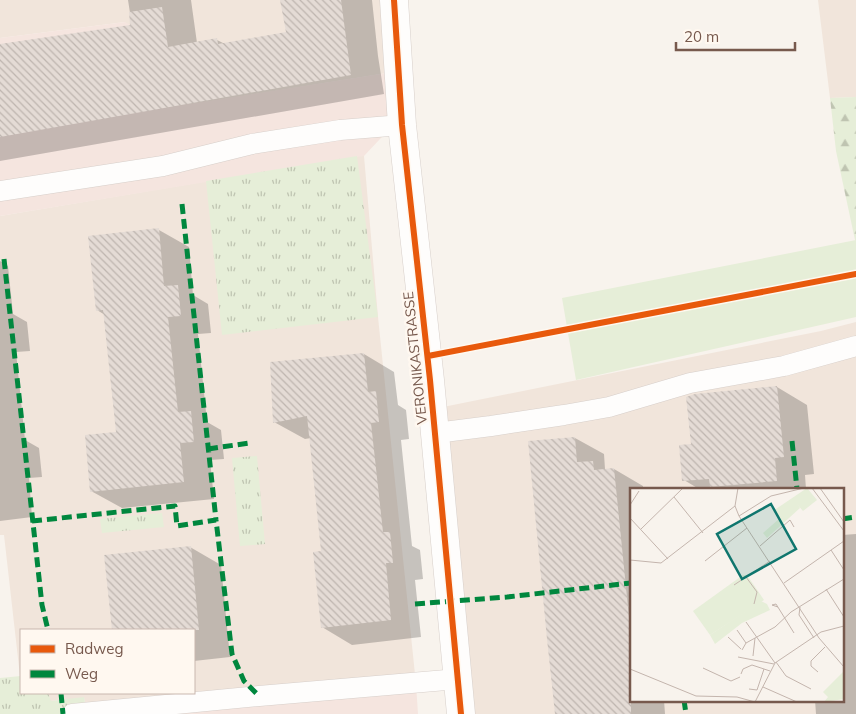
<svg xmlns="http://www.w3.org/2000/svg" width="856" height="714" font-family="Mulish,sans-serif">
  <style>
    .residential { fill: #f1e5db; fill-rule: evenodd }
    .commercial { fill: #f5e5df }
    .grass { fill: #e6eed8 }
    .forest { fill: url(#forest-firs) }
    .park { fill: url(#park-tufts) }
    .shadow { fill: #0003 }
    .building { fill: url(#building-back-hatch) }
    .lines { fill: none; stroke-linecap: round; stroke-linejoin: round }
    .service-casing { stroke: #d7cfca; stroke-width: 21 }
    .minor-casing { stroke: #d7cfca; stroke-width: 29 }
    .service { stroke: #fefdfc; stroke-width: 20 }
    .minor { stroke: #fefdfc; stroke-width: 28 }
    .quiet { stroke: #00873e; stroke-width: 5; stroke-dasharray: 10 5; stroke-linecap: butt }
    .cycleway-casing { stroke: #fff8f0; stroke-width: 9 }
    .cycleway { stroke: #e8590c; stroke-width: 6 }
    .labels { text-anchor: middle; stroke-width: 5; stroke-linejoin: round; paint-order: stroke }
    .street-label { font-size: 14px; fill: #77594d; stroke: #fff8f0 }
    .inset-road { fill: none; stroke: #c4b5ad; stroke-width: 1 }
    .view { fill: #0f766e; fill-opacity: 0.15; stroke: #0f766e; stroke-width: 2.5 }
    .inset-edge { fill: none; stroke: #77594d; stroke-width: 2.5 }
  </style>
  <defs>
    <pattern id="forest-firs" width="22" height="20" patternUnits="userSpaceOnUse" patternTransform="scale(1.25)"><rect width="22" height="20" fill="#e6eed8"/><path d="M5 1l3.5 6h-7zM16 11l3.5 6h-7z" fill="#bfc4b1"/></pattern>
    <pattern id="park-tufts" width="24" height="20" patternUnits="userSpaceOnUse" patternTransform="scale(1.25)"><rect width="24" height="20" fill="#e6eed8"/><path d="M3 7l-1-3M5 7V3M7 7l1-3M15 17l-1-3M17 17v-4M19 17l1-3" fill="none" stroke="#bfc4b1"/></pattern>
    <pattern id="building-back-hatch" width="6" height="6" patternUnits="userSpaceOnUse" patternTransform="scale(1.25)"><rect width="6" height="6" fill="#e4dbd5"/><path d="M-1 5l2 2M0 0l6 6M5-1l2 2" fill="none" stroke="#beb5af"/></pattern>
  </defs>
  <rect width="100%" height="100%" fill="#f8f3ed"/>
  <path class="residential" d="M0 0H387L393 72 143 112 125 22 0 38Z
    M818 0H856V97L830 98Z
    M357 156H364L378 317 416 684 87 714 84 698 50 701 48 693H194V630H21V676H20L4 535H0V216Z
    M856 322V714H467L443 407 821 331ZM631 489H842V700H631Z"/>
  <path class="commercial" d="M125 22 130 25 144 111 393 72 396 122 364 156 0 216V38Z
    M416 684 418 714H97Z"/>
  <path class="grass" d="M856 240V317L576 380 562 298Z"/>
  <path class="forest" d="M856 97V240H855L836 151 830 98Z"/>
  <path class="park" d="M357 156 378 317 222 335 206 181Z
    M257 456 265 544 240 546 232 458Z
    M162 513 164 527 102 533 100 519Z
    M21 676V693H48L51 701 84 697 87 714H0V678Z"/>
  <path class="shadow" d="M128 0H191L197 43 217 40 225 44 287 33 282 0H372L378 56 384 94 0 161V46L132 26Z
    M159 230 189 247 193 295 208 304 211 333 198 334 207 422 221 430 224 459 210 460 214 499 122 508 91 491 117 433 105 315 97 310Z
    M0 261 8 266 13 314 27 322 30 351 16 352 25 440 39 448 42 477 29 478 32 517 0 521Z
    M364 354 394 372 398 405 406 410 409 439 401 440 412 546 420 550 423 579 415 580 421 637 352 645 322 627V552L311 438 305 439 274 422 272 363Z
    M777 387 807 405 814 474 805 475 806 489H699L684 480 692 445Z
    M575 438 604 454 605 469H614L643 486V489H631V700H664L665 714H556Z
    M856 534V714H816L815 700H842V535Z
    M190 547 221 565 230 657 194 661V630H113L105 556Z"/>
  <path class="building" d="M280 0H341L351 75 0 137V44L130 25 129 12 162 7 168 47 217 38 218 44 286 32Z
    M159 228 164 286 178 285 181 316 168 317 178 412 191 411 194 442 180 443 184 482 90 492 85 435 116 432 103 310 96 311 88 236Z
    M364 353 368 392 376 391 379 422 371 423 383 532H390L393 563H386L391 620 321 628 313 552 321 551 307 416 273 423 270 362Z
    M777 386 784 457 775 458 777 481 710 487 709 479 682 481 679 445 691 444 686 397 695 394Z
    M575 437 577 462 593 461 594 470 614 468 631 637V714H555L547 639 528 441Z
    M191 546 199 630H112L104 555Z"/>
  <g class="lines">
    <defs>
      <path id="service" d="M0 191 163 166 252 144 340 130 402 125
        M436 433 491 426 564 415 609 407 690 383 784 366 856 346
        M72 714 259 696 458 679"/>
      <path id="minor" d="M394 0 402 125 430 380 461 714"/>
    </defs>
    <use href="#service" class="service-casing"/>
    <use href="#minor" class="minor-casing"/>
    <use href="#service" class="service"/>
    <use href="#minor" class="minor"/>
    <path class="quiet" d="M182 204 216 520
      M4 259 42 605 48 630
      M792 441 797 489
      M208 449 249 443
      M842 519 856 517
      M32 521 175 506 177 526 216 520 232 654 244 681 259 696
      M415 604 507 597 631 583
      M61 693 63 714
      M684 700 686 714"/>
    <defs>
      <path id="cycleway" d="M394 0 402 125 430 380 461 714
        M428 356 856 274"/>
    </defs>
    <use href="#cycleway" class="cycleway-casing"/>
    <use href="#cycleway" class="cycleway"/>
  </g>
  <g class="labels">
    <g class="street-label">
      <text transform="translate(415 358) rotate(-96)" y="5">VERONIKASTRASSE</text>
    </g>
  </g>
  <g transform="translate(630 488)">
    <rect width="214" height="214" fill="#f8f3ed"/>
    <path d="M167 15 170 20 137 50 133 45ZM131 113 137 116 140 122 112 135 85 156 80 147Z" fill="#e6eed8"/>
    <path d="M177 0 187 12 173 23 167 16 150 31 143 23ZM214 183V211L194 214 198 209 193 204Z" fill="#e6eed8"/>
    <path d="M113 87H117L134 112 80 147 63 123Z" fill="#e6eed8"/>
    <path class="inset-road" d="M108 0 105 18 109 28 189 150 214 179M182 0 214 43M190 0 214 34M44 9 73 45M0 17 9 3M109 28 141 8 174 0M0 30 38 71M11 41 53 0M130 58 160 32 164 39M201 62 214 82M0 72 31 75 105 18M75 73 117 40M116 89 127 104 124 116M154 95 214 53M104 97 140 73M196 101 214 129M148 119 142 117 146 116 164 145M170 119 169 127 184 150M116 134 145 175M107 142 116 155M98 149 111 161M112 162 116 155 145 139 161 124 214 91M123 168 125 150M108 169 144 176M146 174 156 188 181 201M73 180 101 193 110 189M0 181 66 208 107 209 125 214M188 184 181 178V173L195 159M111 186 113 181 122 177 140 183M133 199 167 214M119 201 127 202 134 181M125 214 145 175 191 144 214 138"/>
    <path class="view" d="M141 16 166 61 112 91 87 46Z"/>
    <rect width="214" height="214" class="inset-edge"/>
  </g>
  <rect x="20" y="629" width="175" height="65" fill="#fff8f0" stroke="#c9b8af"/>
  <rect x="30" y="645" width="25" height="8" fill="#e8590c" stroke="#c9b8af"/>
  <text x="65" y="654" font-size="15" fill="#77594d">Radweg</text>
  <rect x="30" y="670" width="25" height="8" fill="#00873e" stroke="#c9b8af"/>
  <text x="65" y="679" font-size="15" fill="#77594d">Weg</text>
  <path d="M676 42v8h119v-8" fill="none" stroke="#77594d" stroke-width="2.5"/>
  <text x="684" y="42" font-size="15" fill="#77594d" stroke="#fff8f0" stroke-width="4" paint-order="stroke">20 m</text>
</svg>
